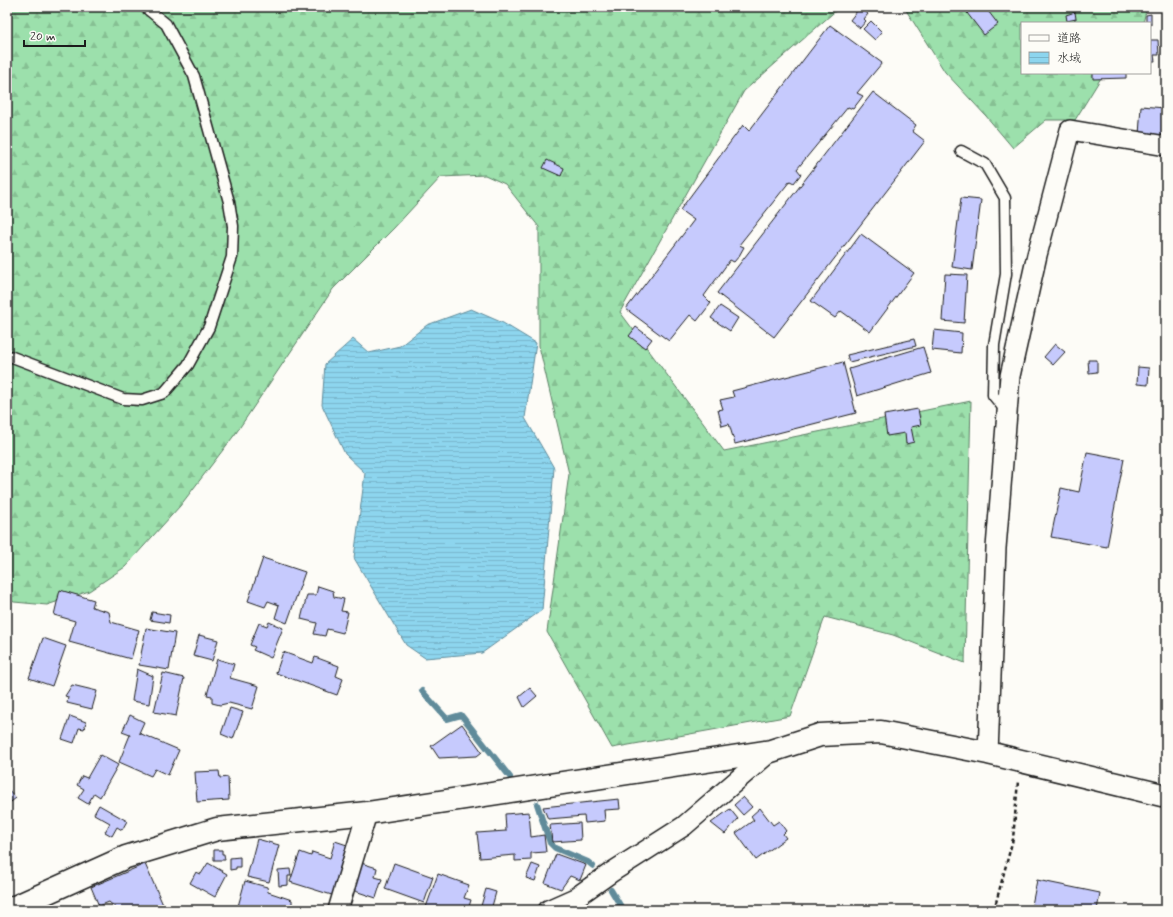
<svg xmlns="http://www.w3.org/2000/svg" width="1173" height="917" font-family="Mynerve,'Klee One',sans-serif">
  <style>
    .forest { fill: url(#forest-firs); stroke: #5c7e64 }
    .water { fill: url(#water-rules); stroke: #608b9a }
    .lines { fill: none; stroke-linecap: round; stroke-linejoin: round }
    .stream { stroke: #608b9a; stroke-width: 6 }
    .building { fill: #c6cafd; stroke: #1c1c1c }
    .lane-casing { stroke: #1c1c1c; stroke-width: 13 }
    .street-casing { stroke: #1c1c1c; stroke-width: 22 }
    .secondary-casing { stroke: #1c1c1c; stroke-width: 25 }
    .path { stroke: #1c1c1c; stroke-width: 2.5; stroke-dasharray: 4 3; stroke-linecap: butt }
    .lane { stroke: #fdfcf7; stroke-width: 10 }
    .street { stroke: #fdfcf7; stroke-width: 19 }
    .secondary { stroke: #fdfcf7; stroke-width: 22 }
  </style>
  <defs>
    <pattern id="forest-firs" width="22" height="20" patternUnits="userSpaceOnUse"><rect width="22" height="20" fill="#9ce0ac"/><path d="M5 1l3.5 6h-7zM16 11l3.5 6h-7z" fill="#86c093"/></pattern>
    <pattern id="water-rules" width="6" height="5" patternUnits="userSpaceOnUse"><rect width="6" height="5" fill="#8dd5ee"/><path d="M0 2.5h6" fill="none" stroke="#79b6cc"/></pattern>
  </defs>
  <rect width="100%" height="100%" fill="#fdfcf7"/>
  <filter id="ink" filterUnits="userSpaceOnUse"><feTurbulence type="fractalNoise" baseFrequency=".025" numOctaves="2"/><feDisplacementMap in="SourceGraphic" scale="8" xChannelSelector="R" yChannelSelector="G"/><feConvolveMatrix kernelMatrix="1 2 1 2 8 2 1 2 1" color-interpolation-filters="sRGB"/></filter>
  <g filter="url(#ink)">
    <path class="forest" d="M7 7H840L744 91 620 312 724 451 971 401 965 663 893 635 825 617 790 716 612 748 547 632 569 474 539 346V227L505 184 485 175 441 177 394 228 333 289 236 433 180 506 125 567 89 591 47 605 14 602 7 598Z
      M904 7H1147L1143 23H1022V73H1104L1075 120H1046L1013 148 986 116 945 72Z"/>
    <path class="water" d="M471 309 503 323 536 343 525 418 554 468 542 610 482 653 425 658 406 645 354 558 365 473 345 454 322 405 325 364 353 339 369 353 400 346 427 325Z"/>
    <g class="lines">
      <path class="stream" d="M422 691 447 719 461 715 510 777
        M537 804 550 843 555 848 588 862 593 866
        M611 890 623 910"/>
    </g>
    <path class="building" d="M860 7 868 14 864 19 866 21 860 28 850 20Z
      M974 7H985L998 24 984 35 967 13Z
      M1075 12 1076 19 1067 21 1066 15Z
      M1151 14V25H1150V23H1146V15Z
      M871 21 882 32 875 40 863 29Z
      M830 25 882 63 857 93 863 96 853 109 848 107 797 169 801 174 794 183 790 181 739 245 744 247 739 256 734 262 730 260 704 296 711 303 697 321 690 315 669 341 626 309 694 220 680 210 743 125 749 131Z
      M1150 40H1158L1159 55H1154L1155 61H1150Z
      M1093 73H1126V78L1093 79Z
      M873 92 916 125 912 131 925 141 774 337 717 293Z
      M1166 97V122L1164 137 1139 135 1141 106 1165 108Z
      M547 160 564 168 561 176 543 168Z
      M961 198 981 200 972 270 952 267Z
      M861 234 914 273 870 332 841 311 835 318 811 301Z
      M945 274 967 275 964 323 942 321Z
      M720 306 738 318 730 331 711 318Z
      M636 327 652 339 645 348 629 336Z
      M934 330 962 333 961 353 932 350Z
      M914 339 916 346 849 362 847 355Z
      M1055 344 1065 352 1053 365 1044 357Z
      M923 347 931 373 857 396 849 369Z
      M1088 360H1097V372L1089 373Z
      M843 362 856 413 735 444 729 424 722 426 718 410 723 409 720 400 734 397 732 391Z
      M1138 367 1149 368 1148 385 1137 384Z
      M918 409 921 425 911 427 914 442 906 444 905 433 887 436 884 415Z
      M1087 452 1124 459 1107 547 1051 537 1061 488 1079 492Z
      M263 558 305 572 287 623 275 618 279 605 268 601 265 607 248 601Z
      M318 586 333 591 334 597 344 599 341 611 348 612 343 633 327 629 325 636 314 634 317 623 301 619 307 595H316Z
      M60 590 94 600 92 607 109 612 111 622 139 630 131 659 69 642 75 621 54 615Z
      M152 612 170 615 169 623 150 620Z
      M269 622 283 628 271 658 253 650 255 647 250 645 259 623 267 626Z
      M146 628 175 633 169 670 139 665Z
      M199 635 218 640 212 661 193 656Z
      M43 638 66 646 52 686 29 678Z
      M283 652 313 663 315 657 339 666 336 676 343 679 337 695 276 673Z
      M217 659 234 664 230 678 259 686 252 709 229 703 220 705 212 703V696L207 695Z
      M137 669 153 676 149 704 132 701Z
      M163 673 184 678 176 716 154 712Z
      M72 685 97 691 92 709 67 703 68 697 65 696Z
      M530 688 537 696 524 707 519 697Z
      M230 708 243 712 233 739 221 734Z
      M130 715 144 722 139 733 179 750 168 775 155 769 151 776 119 762 130 735 122 732Z
      M70 716 86 722 84 729 79 728 74 743 62 739Z
      M462 724 482 752 477 756 439 758 431 746Z
      M100 755 118 765 100 797 94 793 88 804 78 798 84 789 77 785 82 776 87 778Z
      M219 771 220 778 228 777 229 800 197 802 195 772Z
      M7 788 16 798 7 805Z
      M743 797 752 807 743 815 734 805Z
      M619 799 620 809 604 810 605 821 585 823 584 816 548 819 543 807Z
      M99 805 127 821 122 830 117 827 112 836 105 832 110 823 94 814Z
      M760 808 773 825 779 821 786 831 783 834 786 838 756 860 736 833 754 820 751 816Z
      M730 809 738 819 725 834 711 823Z
      M529 812 531 837 544 835 546 852 531 853V860L515 861V855L480 858 477 833 506 831 505 814Z
      M580 823 581 840 552 842 550 825Z
      M257 839 279 845 269 882 247 877Z
      M335 841 350 846 335 896 290 882 300 852 311 856 312 852 330 858Z
      M214 850H222V854H224L225 860H214Z
      M556 854 586 865 580 880 570 876 561 889 545 883Z
      M240 857V867H236V869L230 870V858Z
      M208 863 227 874 215 897 190 883 196 872 201 874Z
      M361 863 377 868 375 877 382 879 376 898 352 890Z
      M394 863 433 877 424 903 385 889Z
      M145 864 164 907 157 910H118L109 902 99 906 91 887Z
      M532 864 540 867 535 881 526 878Z
      M290 869 291 876H288V885L279 886 278 870Z
      M438 874 469 885 464 898 471 900 468 910H425Z
      M1037 880 1100 893 1097 910H1031Z
      M245 881 267 887 268 892 292 900V907L296 909V910H237Z
      M486 889 496 892 491 910 481 906Z"/>
    <g class="lines">
      <defs>
        <path id="lane" d="M961 151 985 164 1005 198 1006 274 994 345 993 395 1006 411
          M7 355 123 399 142 400 164 393 188 365 209 327 232 257 233 226 229 202 194 76 166 24 145 7"/>
        <path id="street" d="M988 753 996 548 1010 376 1037 255 1070 130 1166 146
          M338 910 367 813
          M548 910 575 898 612 872 684 826 771 751"/>
        <path id="secondary" d="M8 910 126 857 217 829 367 813 771 751 820 735 881 732 988 753 1166 796"/>
      </defs>
      <use href="#lane" class="lane-casing"/>
      <use href="#street" class="street-casing"/>
      <use href="#secondary" class="secondary-casing"/>
      <path class="path" d="M994 910 1013 839 1018 781"/>
      <use href="#lane" class="lane"/>
      <use href="#street" class="street"/>
      <use href="#secondary" class="secondary"/>
    </g>
  </g>
  <rect width="1173" height="917" fill="none" stroke="#fdfcf7" stroke-width="24"/>
  <rect x="12" y="12" width="1149" height="893" fill="none" stroke="#1c1c1c" stroke-width="1.5" filter="url(#ink)"/>
  <rect x="1021" y="22" width="130" height="52" fill="#fdfcf7" stroke="#a3a29f"/>
  <rect x="1029" y="35" width="20" height="6" fill="#fdfcf7" stroke="#a3a29f"/>
  <text x="1057" y="42" font-size="12" fill="#1c1c1c">道路</text>
  <rect x="1029" y="52" width="20" height="12" fill="url(#water-rules)" stroke="#a3a29f"/>
  <text x="1057" y="62" font-size="12" fill="#1c1c1c">水域</text>
  <path d="M24 40v6h61v-6" fill="none" stroke="#1c1c1c" stroke-width="2"/>
  <text x="30" y="40" font-size="12" fill="#1c1c1c" stroke="#fdfcf7" stroke-width="3" paint-order="stroke">20 m</text>
</svg>
